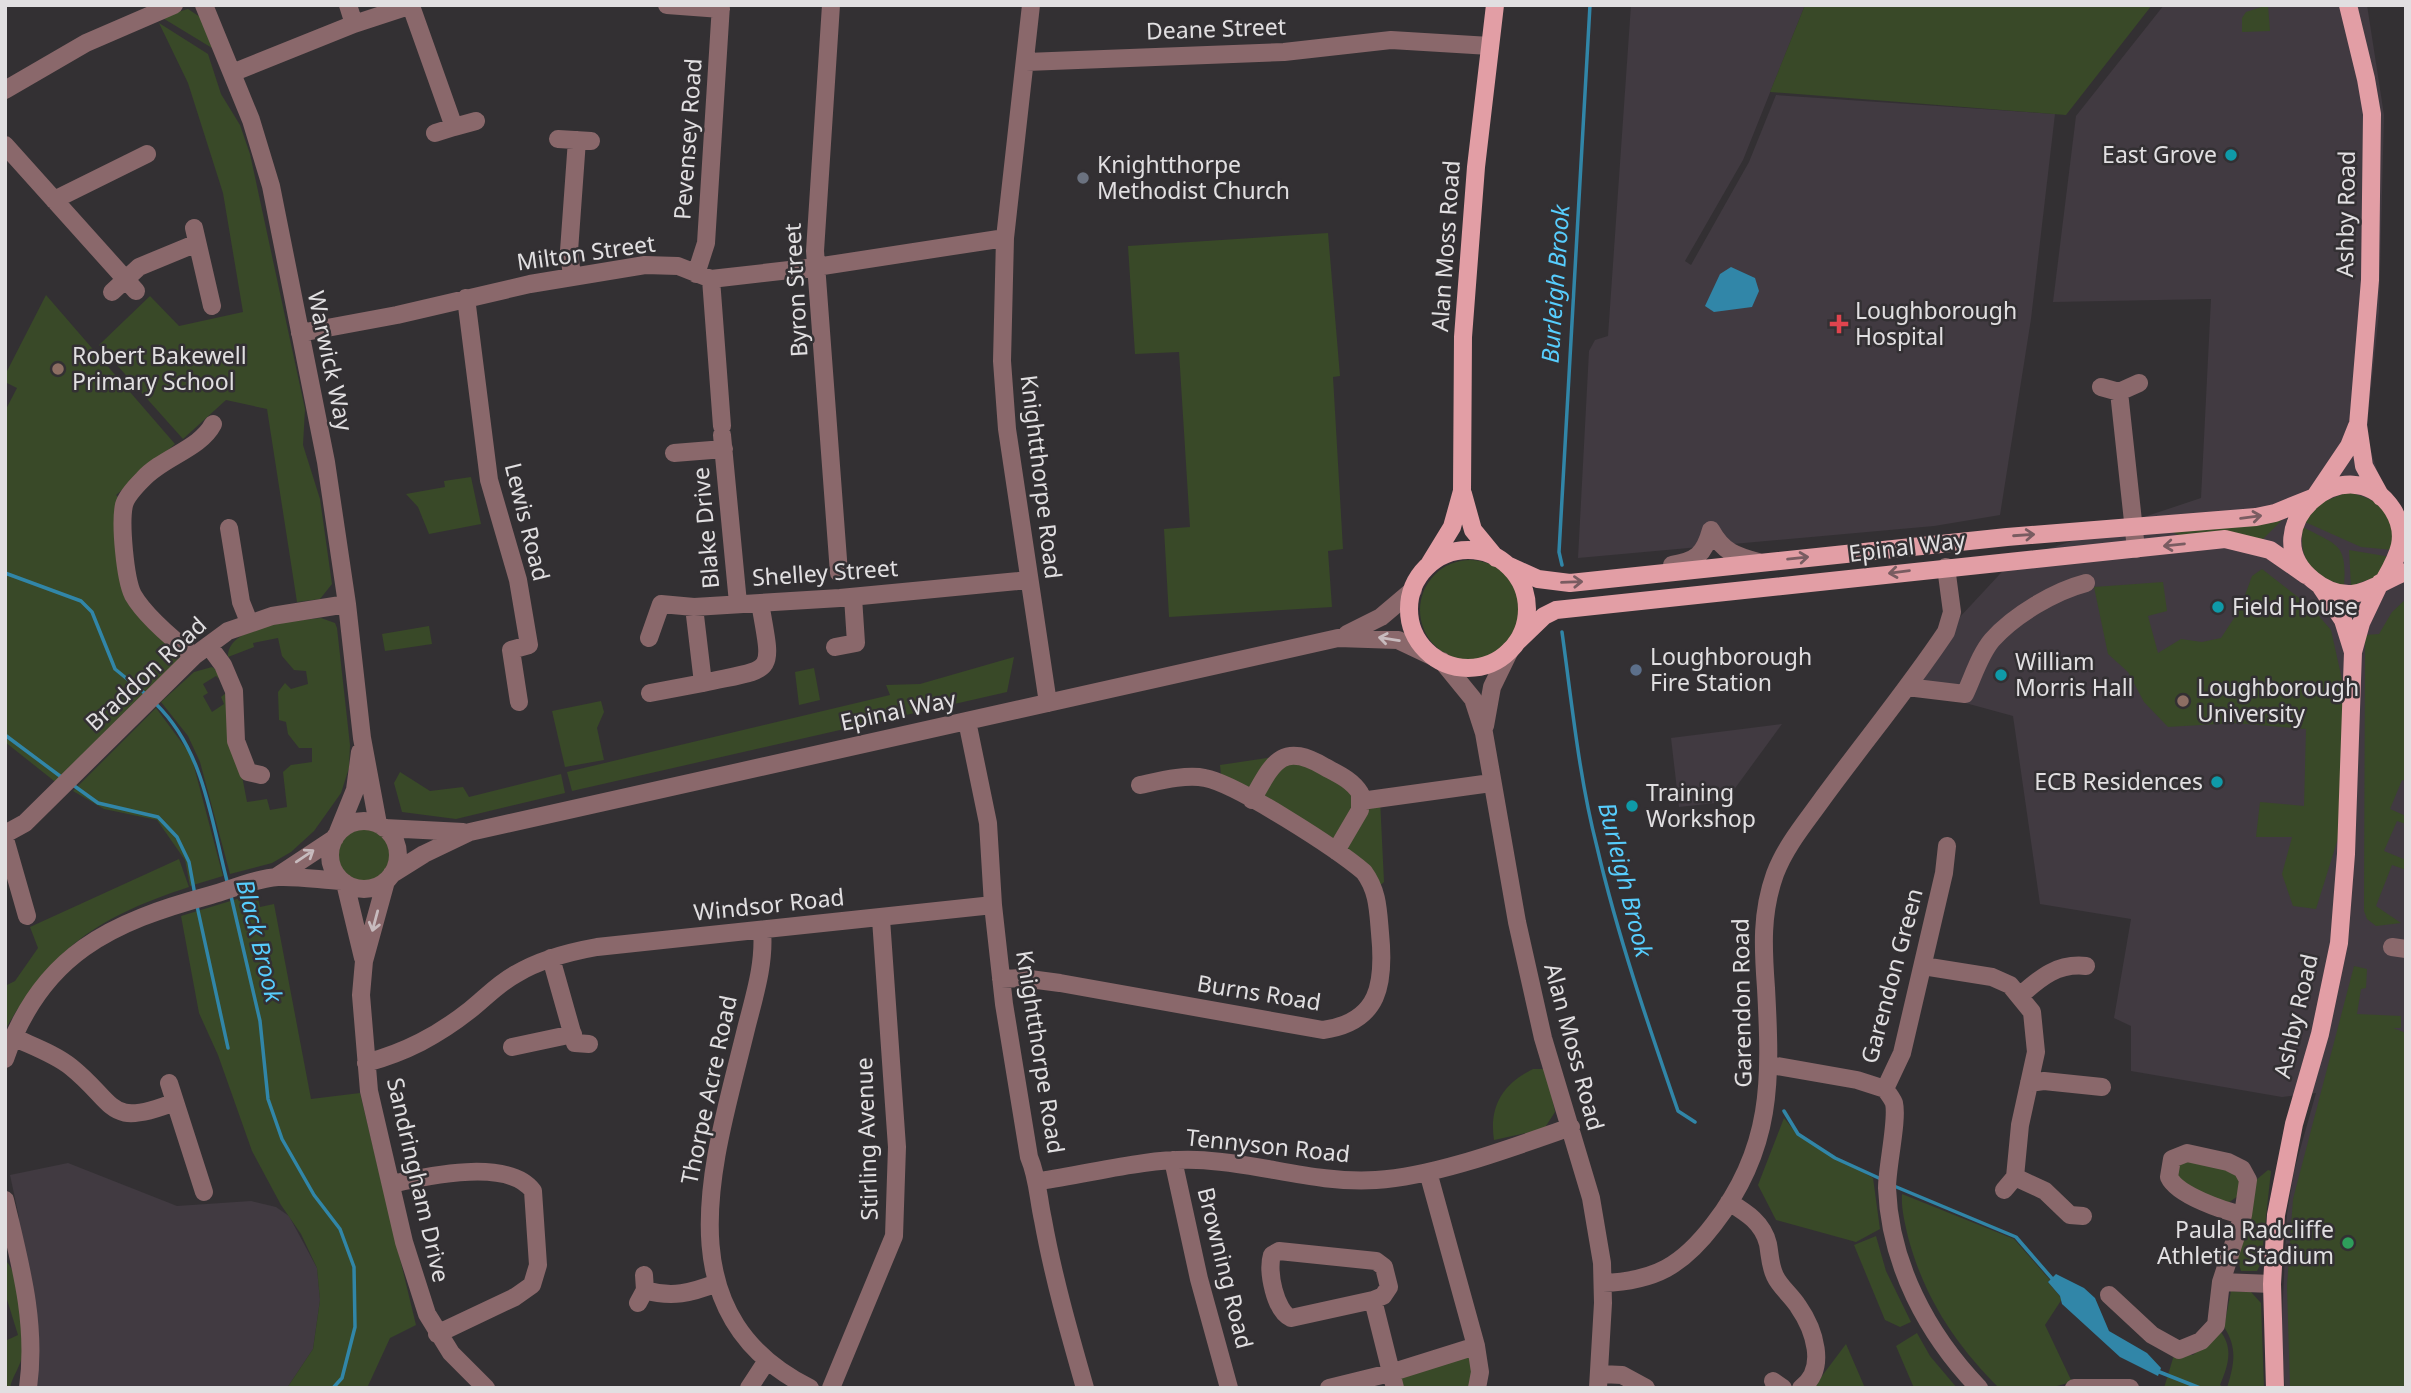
<svg xmlns="http://www.w3.org/2000/svg" width="2411" height="1393" font-family="'Noto Sans',sans-serif">
  <style>
    .built { fill: #413a41 }
    .green { fill: #394928 }
    .water { fill: #3186a8 }
    .lines { fill: none; stroke-linecap: round; stroke-linejoin: round }
    .stream { stroke: #3186a8; stroke-width: 3.5 }
    .minor { stroke: #8a686b; stroke-width: 18 }
    .major { stroke: #e29ea5; stroke-width: 18 }
    .oneway { stroke: #795c61 }
    .oneway2 { stroke: #c7bbbe }
    .culture-dot { fill: #0f9aa8; stroke: #333033; stroke-width: 2.5 }
    .worship-dot { fill: #6b7280; stroke: #333033; stroke-width: 2.5 }
    .health-dot { fill: #e0444e; stroke: #333033; stroke-width: 2.5 }
    .education-dot { fill: #8d6e63; stroke: #333033; stroke-width: 2.5 }
    .service-dot { fill: #5c6f8a; stroke: #333033; stroke-width: 2.5 }
    .leisure-dot { fill: #2e9e5b; stroke: #333033; stroke-width: 2.5 }
    .labels { text-anchor: middle; stroke-width: 5; stroke-linejoin: round; paint-order: stroke }
    .street-label { font-size: 23px; fill: #e1dfe1; stroke: #333033 }
    .poi-label { font-size: 23px; fill: #e1dfe1; stroke: #333033; text-anchor: start }
    .water-label { font-size: 24px; font-style: italic; fill: #57cdfd; stroke: #333033 }
  </style>
  <rect width="100%" height="100%" fill="#333033"/>
  <path class="built" d="M1631 5H1805L1743 160 1685 261 1691 265 1749 162 1776 95 2055 114 2031 319 2000 515 1934 526 1578 558 1589 351 1595 340 1608 336Z
    M2164 5H2367L2384 115 2379 312 2366 436 2406 560V1388H2285L2281 1339 2287 1214 2294 1171 2316 1093 2282 1097 2131 1071V1026L2114 1018 2131 919 2040 904 2013 716 1907 687 1946 632 2012 561 2201 498 2211 299 2053 302 2076 116Z
    M1782 724 1725 802 1679 807 1671 738Z
    M68 1163 177 1206 251 1201 276 1207 289 1216 317 1268 320 1300 313 1349 287 1388H28L16 1246 19 1217 10 1175Z"/>
  <path class="green" d="M1805 5H2152L2066 115 1770 92Z
    M2268 5 2270 31 2242 32V18L2246 12Z
    M188 9 200 17 212 48 161 17Z
    M159 23 208 54 221 94 240 125 250 154 305 409 303 445 320 499 332 584 320 599 297 602 267 409 226 400 183 439 99 345 150 296 179 326 243 312 223 193 188 83Z
    M1328 233 1340 376 1333 377 1343 549 1328 551 1332 607 1169 617 1164 529 1190 527 1179 352 1135 354 1128 246Z
    M46 295 175 444 116 495 124 503 133 594 194 656 63 788 5 742V411L17 388 5 382V375Z
    M471 477 481 524 429 534 418 507 406 494 445 487 444 481Z
    M2348 492C2383 501 2395 511 2393 550L2361 547 2305 522 2320 503Z
    M2282 520 2261 541 2181 536 2167 530 2266 524Z
    M2303 527C2338 546 2347 543 2344 586 2313 575 2298 562 2303 527Z
    M2349 550 2391 557 2376 577 2351 586Z
    M1420 610a50 50 0 1 1 100 0a50 50 0 1 1-100 0Z
    M2262 569 2312 608 2331 630 2347 702 2340 832 2316 909 2293 906 2282 874 2292 837H2256L2260 802 2304 806 2306 729 2234 723 2168 727 2144 702 2128 672 2108 654 2094 587 2163 582 2167 611 2148 616 2158 653 2181 639 2202 642 2221 638 2240 609 2252 576Z
    M2406 599V781L2402 780 2390 809 2406 816V824L2397 821 2384 851 2406 860V870L2392 865 2376 906 2401 923 2376 926 2367 919 2364 911 2365 635 2379 634 2392 612Z
    M321 618 335 623 337 628 350 745 349 768 341 793 314 831 291 852 272 863 230 874 200 762 188 736 161 702 194 672 212 667 219 672 226 685 216 676 203 684 208 693 203 696 212 712 224 704 221 697 226 693 247 802 267 799 270 810 287 807 283 772 291 765 312 762V748H299L288 734 286 722 279 720 278 692 285 683 291 689 308 684 306 671 294 670 282 656 278 638 253 643 254 647 228 657C227 625 297 621 321 618Z
    M429 626 432 644 385 651 382 634Z
    M1014 657 1007 692 572 791 567 772 890 695 886 685 920 684Z
    M814 668 820 700 799 705 795 672Z
    M601 701 604 712 597 728 604 760 565 767 552 711Z
    M156 708 191 755 223 876 190 886 185 860 157 820 104 809 73 791Z
    M1288 755 1380 799 1384 882 1375 890 1370 880 1222 784 1220 765Z
    M400 772 430 791 463 787 469 797 561 774 565 793 456 819 402 812 394 783Z
    M338 855a26 26 0 1 1 52 0a26 26 0 1 1-52 0Z
    M179 859 189 887C98 917 54 946 5 1030V986L15 981 38 948 30 927Z
    M257 893 260 907 274 904 311 1099 360 1093 416 1325 390 1338 367 1388H287L313 1349 320 1300 317 1268 301 1234 281 1205 252 1151 218 1055 199 1013 181 916Z
    M2354 966 2367 969 2366 988 2361 989 2357 1014 2401 1016V1028H2393L2406 1033V1388H2290L2287 1286 2293 1199Z
    M1533 1069H1546L1555 1112 1544 1129 1494 1140C1489 1107 1502 1084 1533 1069Z
    M1784 1118 1797 1134 1873 1178 1880 1229 1856 1242 1776 1220 1758 1185Z
    M2179 1158 2230 1166 2242 1180 2238 1196 2225 1205 2176 1181Z
    M2268 1170 2271 1171 2261 1263 2257 1271H2241L2237 1257 2256 1180Z
    M1902 1194 2014 1239 2050 1280 2048 1282 2062 1299 2045 1325 2072 1382 2049 1388H1999C1955 1344 1924 1297 1908 1237 1905 1223 1901 1209 1902 1194Z
    M1876 1236 1886 1271 1911 1322 1900 1327 1885 1320 1854 1245Z
    M5 1260C21 1273 27 1338 22 1357 19 1369 12 1377 10 1388H5V1341L18 1335 5 1293Z
    M2231 1291 2251 1292 2261 1303 2264 1388H2227C2234 1365 2238 1348 2224 1327Z
    M2220 1331C2234 1348 2228 1366 2220 1385L2226 1388H2164L2174 1355H2193Z
    M1917 1333 1930 1356 1957 1388H1914L1896 1346Z
    M1846 1344 1865 1388H1813Z
    M1476 1346 1477 1388H1395L1390 1373Z"/>
  <path class="water" d="M1731 267 1755 278 1759 291 1752 307 1714 312 1705 306 1720 274Z
    M2056 1274 2084 1288 2095 1298 2109 1331 2147 1353 2161 1368 2158 1376 2120 1357 2062 1304 2060 1296 2048 1282Z"/>
  <g class="lines">
    <path class="stream" d="M1562 565 1559 552 1590 5
      M5 573 81 601 92 612 115 669 148 696
      M1562 632C1572 704 1579 777 1597 847 1618 937 1648 1024 1678 1111L1695 1122
      M156 704C205 752 211 821 228 885
      M5 735 64 779
      M73 785 98 803 158 817 177 837 189 862 195 895
      M231 896 260 1021 268 1099 282 1139 314 1195 340 1229 354 1267 355 1327 342 1378 333 1388
      M197 906 228 1048
      M1784 1111 1798 1134 1835 1158 1881 1179
      M1894 1186 2016 1237 2055 1282
      M2157 1371 2200 1388"/>
    <path class="minor" d="M204 5 251 120 271 186 326 462 347 604 362 738 378 824
      M348 5 354 24
      M667 5 721 9
      M831 5 815 251 839 573
      M1031 5 1005 238 1002 361 1007 429 1048 703
      M411 6 454 127 435 133
      M1026 62 1284 52 1391 40 1490 46
      M232 73 354 24 412 5
      M5 90 86 43 174 5
      M454 127 476 121
      M558 139 591 141
      M5 145 136 291
      M54 200 147 154
      M194 228 212 306
      M696 274 706 243 721 5
      M572 277 569 251 577 140
      M711 279 722 426
      M112 292 139 267 197 243
      M466 298 489 480 518 580 529 645 511 650 519 702
      M300 333 397 315 530 284 645 265 678 266 711 279 816 267 1005 238
      M2101 387 2119 392 2139 383
      M2119 392 2136 549
      M722 435 738 603
      M674 453 724 449
      M229 528 241 602 249 622
      M1672 565C1696 561 1704 555 1711 530 1723 552 1736 556 1758 562
      M694 607 703 683C776 667 773 677 760 603
      M1347 634 1381 617 1413 590
      M649 638 661 604 694 607 840 598 1029 580
      M209 646 223 665 234 691 236 741 248 772 261 775
      M835 647 856 643 853 597
      M194 656C175 641 145 616 133 595 125 579 120 523 124 505 126 497 137 485 143 479 163 457 200 449 213 424
      M1442 661 1473 699 1484 733 1517 922 1543 1038 1591 1198 1602 1263 1603 1303 1598 1388
      M1907 687 1965 694C1973 677 1980 654 1992 640 2014 615 2055 591 2086 583
      M650 693 703 683
      M967 721 988 823 993 905 1004 1004 1029 1157C1038 1178 1038 1198 1043 1220 1053 1276 1069 1332 1085 1388
      M1485 726 1492 687 1510 650
      M1252 800C1273 763 1281 741 1325 767 1338 774 1352 780 1360 793V810L1336 851
      M1361 801 1491 783
      M330 855a34 34 0 1 1 68 0a34 34 0 1 1-68 0Z
      M384 828 463 832
      M338 832 355 790 360 752
      M5 834 25 823 194 656 228 631 272 616 347 604
      M5 839 27 916
      M392 874 424 854 470 832 1338 638 1398 640 1436 658
      M276 877 335 838
      M386 881 364 961 361 995 369 1091 404 1242 427 1314 451 1353 486 1388
      M345 883 363 958
      M762 930C765 964 754 997 746 1029 715 1157 659 1313 810 1388
      M2392 947 2406 949
      M551 958 575 1043 589 1044
      M1923 966 1992 977 2010 985 2032 1012 2036 1052 2020 1125 2015 1177 2004 1190
      M1001 979 1022 978 1060 983 1323 1030C1380 1022 1385 983 1380 933 1378 910 1378 891 1364 872 1337 849 1237 784 1205 778 1186 774 1159 781 1140 785
      M2021 995C2041 977 2058 963 2086 966
      M13 1037C32 1046 55 1054 71 1067 117 1104 107 1129 175 1102
      M512 1047 573 1034
      M5 1059C41 954 111 922 211 895 232 889 257 878 278 877 299 876 321 880 342 881
      M366 1063C406 1052 437 1036 470 1010 485 998 499 983 516 974 541 959 569 952 597 947L993 905
      M1771 1065 1857 1080 1885 1089C1888 1093 1892 1098 1894 1103 1898 1120 1887 1166 1887 1188 1890 1264 1927 1334 1979 1388
      M169 1083 204 1192
      M2029 1083 2044 1081 2102 1087
      M1885 1089 1902 1053 1944 873 1947 846
      M1173 1160 1199 1279 1229 1388
      M2015 1177 2045 1191 2070 1215 2083 1216
      M1039 1181C1091 1174 1143 1158 1197 1160 1258 1162 1315 1184 1376 1180 1437 1176 1513 1147 1571 1127
      M392 1184C426 1176 509 1158 533 1191L538 1265 532 1285 515 1297 437 1334
      M5 1200C20 1263 37 1323 28 1388
      M1729 1202C1747 1213 1763 1223 1768 1244 1770 1255 1770 1266 1775 1276 1780 1287 1791 1295 1798 1306 1814 1329 1828 1369 1801 1388
      M1279 1251 1376 1261 1384 1267 1389 1287 1383 1296 1373 1300 1291 1318C1275 1311 1267 1271 1272 1255Z
      M2221 1282 2272 1284
      M1603 1283C1655 1281 1682 1266 1714 1224 1773 1148 1771 1080 1766 988 1763 948 1761 913 1775 874 1786 845 1806 822 1823 798 1864 742 1908 689 1946 632L1952 612 1946 567
      M645 1290C672 1298 691 1293 717 1283
      M2109 1295 2152 1335 2179 1350 2201 1341 2216 1325 2221 1282 2243 1215 2248 1180 2242 1169 2228 1162 2187 1153 2172 1159 2169 1177C2177 1195 2224 1211 2243 1215
      M1373 1300 1395 1388
      M638 1303 645 1290 644 1275
      M1476 1346 1480 1372 1477 1388
      M1601 1374 1622 1375 1646 1388
      M1773 1381 1783 1388
      M749 1388 766 1362
      M831 1388 894 1236 897 1147 881 919
      M1329 1388 1390 1373 1476 1346 1428 1172
      M2074 1388H2130"/>
    <path class="major" d="M2348 5 2366 79 2372 114 2370 280 2358 425 2364 466 2381 497
      M1463 494 1473 530 1496 558
      M2316 495 2349 446 2357 426
      M1409 609a59 59 0 1 1 118 0a59 59 0 1 1-118 0Z
      M1430 563 1452 527 1462 491 1463 337 1476 167 1495 5
      M1507 565 1538 579 1570 583 2007 537 2256 517 2275 513 2312 498
      M2385 579C2398 556 2409 536 2393 510 2349 441 2249 529 2313 580 2324 589 2337 595 2352 594 2371 592 2388 578 2406 572
      M2321 587 2343 620 2353 652
      M1516 643 1544 616 1556 610 2225 539 2270 550 2306 575
      M2275 1388 2272 1284 2276 1215 2294 1124 2320 1034 2339 943 2346 854 2353 652 2361 623 2380 583"/>
  </g>
  <defs><path id="oneway-shaft" d="M-6 0H5M1.5-3L5.5 0L1.5 3" fill="none" stroke-width="1.6" stroke-linecap="round" stroke-linejoin="round" transform="scale(1.75)"/></defs>
  <g class="oneway">
    <use href="#oneway-shaft" transform="translate(2251 517) rotate(-7)"/>
    <use href="#oneway-shaft" transform="translate(2024 535) rotate(-4)"/>
    <use href="#oneway-shaft" transform="translate(2174 545) rotate(174)"/>
    <use href="#oneway-shaft" transform="translate(1798 558) rotate(-6)"/>
    <use href="#oneway-shaft" transform="translate(1899 572) rotate(173)"/>
    <use href="#oneway-shaft" transform="translate(1572 582) rotate(-2)"/>
  </g>
  <g class="oneway2">
    <use href="#oneway-shaft" transform="translate(1389 639) rotate(-171)"/>
    <use href="#oneway-shaft" transform="translate(305 856) rotate(-34)"/>
    <use href="#oneway-shaft" transform="translate(375 921) rotate(105)"/>
  </g>
  <g class="culture-dot">
    <circle cx="2231" cy="155" r="7"/>
    <circle cx="2218" cy="607" r="7"/>
    <circle cx="2001" cy="675" r="7"/>
    <circle cx="2217" cy="782" r="7"/>
    <circle cx="1632" cy="806" r="7"/>
  </g>
  <circle class="worship-dot" cx="1083" cy="178" r="7"/>
  <path class="health-dot" d="M1835.5 313.5h7v7h7v7h-7v7h-7v-7h-7v-7h7z"/>
  <g class="education-dot">
    <circle cx="58" cy="369" r="7"/>
    <circle cx="2183" cy="701" r="7"/>
  </g>
  <circle class="service-dot" cx="1636" cy="670" r="7"/>
  <circle class="leisure-dot" cx="2348" cy="1243" r="7"/>
  <g class="labels">
    <g class="street-label">
      <text transform="translate(1216 29) rotate(-2)" y="8">Deane Street</text>
      <text transform="translate(688 139) rotate(-86)" y="8">Pevensey Road</text>
      <text transform="translate(2346 214) rotate(-89)" y="8">Ashby Road</text>
      <text transform="translate(1446 246) rotate(-86)" y="8">Alan Moss Road</text>
      <text transform="translate(586 253) rotate(-8)" y="8">Milton Street</text>
      <text transform="translate(796 290) rotate(-93)" y="8">Byron Street</text>
      <text transform="translate(330 361) rotate(78)" y="8">Warwick Way</text>
      <text transform="translate(1041 477) rotate(83)" y="8">Knightthorpe Road</text>
      <text transform="translate(527 522) rotate(76)" y="8">Lewis Road</text>
      <text transform="translate(706 528) rotate(-95)" y="8">Blake Drive</text>
      <text transform="translate(1907 547) rotate(-7)" y="8">Epinal Way</text>
      <text transform="translate(825 573) rotate(-4)" y="8">Shelley Street</text>
      <text transform="translate(146 674) rotate(-43)" y="8">Braddon Road</text>
      <text transform="translate(898 711) rotate(-12)" y="8">Epinal Way</text>
      <text transform="translate(769 905) rotate(-6)" y="8">Windsor Road</text>
      <text transform="translate(1892 976) rotate(-75)" y="8">Garendon Green</text>
      <text transform="translate(1259 993) rotate(9)" y="8">Burns Road</text>
      <text transform="translate(1742 1003) rotate(-91)" y="8">Garendon Road</text>
      <text transform="translate(2296 1016) rotate(-77)" y="8">Ashby Road</text>
      <text transform="translate(1574 1047) rotate(75)" y="8">Alan Moss Road</text>
      <text transform="translate(1040 1052) rotate(81)" y="8">Knightthorpe Road</text>
      <text transform="translate(709 1090) rotate(-78)" y="8">Thorpe Acre Road</text>
      <text transform="translate(867 1139) rotate(-92)" y="8">Stirling Avenue</text>
      <text transform="translate(1268 1146) rotate(6)" y="8">Tennyson Road</text>
      <text transform="translate(418 1180) rotate(77)" y="8">Sandringham Drive</text>
      <text transform="translate(1225 1268) rotate(76)" y="8">Browning Road</text>
    </g>
    <g class="poi-label">
      <text x="2217" y="163" text-anchor="end">East Grove</text>
      <text x="1097" y="173">Knightthorpe<tspan x="1097" dy="26">Methodist Church</tspan></text>
      <text x="1855" y="319">Loughborough<tspan x="1855" dy="26">Hospital</tspan></text>
      <text x="72" y="364">Robert Bakewell<tspan x="72" dy="26">Primary School</tspan></text>
      <text x="2232" y="615">Field House</text>
      <text x="1650" y="665">Loughborough<tspan x="1650" dy="26">Fire Station</tspan></text>
      <text x="2015" y="670">William<tspan x="2015" dy="26">Morris Hall</tspan></text>
      <text x="2197" y="696">Loughborough<tspan x="2197" dy="26">University</tspan></text>
      <text x="2203" y="790" text-anchor="end">ECB Residences</text>
      <text x="1646" y="801">Training<tspan x="1646" dy="26">Workshop</tspan></text>
      <text x="2334" y="1238" text-anchor="end">Paula Radcliffe<tspan x="2334" dy="26">Athletic Stadium</tspan></text>
    </g>
    <g class="water-label">
      <text transform="translate(1556 284) rotate(-86)" y="8">Burleigh Brook</text>
      <text transform="translate(1625 880) rotate(76)" y="8">Burleigh Brook</text>
      <text transform="translate(259 941) rotate(76)" y="8">Black Brook</text>
    </g>
  </g>
  <rect width="2411" height="1393" fill="none" stroke="#e1dfe1" stroke-width="14"/>
</svg>
